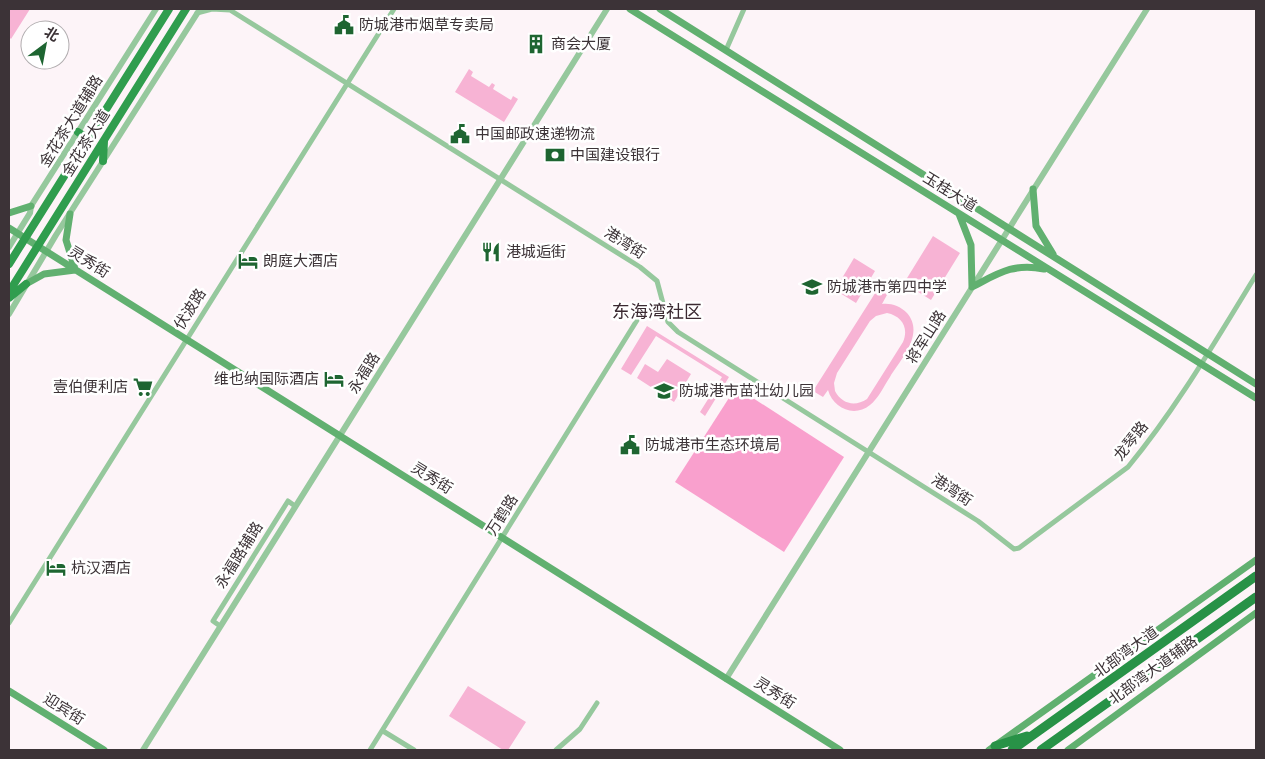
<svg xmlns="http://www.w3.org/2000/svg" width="1265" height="759" font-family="'Source Serif 4','Noto Sans SC',serif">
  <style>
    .green { fill: #f7b3d4; fill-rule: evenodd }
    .forest { fill: #f9a0cd }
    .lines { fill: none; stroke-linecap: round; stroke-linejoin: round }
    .minor { stroke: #96c89d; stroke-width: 5 }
    .tertiary { stroke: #96c89d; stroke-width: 6 }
    .secondary { stroke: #61b070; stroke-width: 7 }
    .primary { stroke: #309d4e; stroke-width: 8 }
    .trunk { stroke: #289247; stroke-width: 9 }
    .labels { text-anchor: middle; stroke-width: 5; stroke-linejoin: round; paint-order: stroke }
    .poi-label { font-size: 15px; fill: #3c3337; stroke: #fff; text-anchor: start }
    .street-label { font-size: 15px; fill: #3c3337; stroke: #fff }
    .quarter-label { font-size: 18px; fill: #3b2a32; stroke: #fff }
  </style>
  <rect width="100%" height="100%" fill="#fdf4f8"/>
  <path class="green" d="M9 9H30L11 39 9 37Z
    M469 69 473 72 471 76 489 87 492 83 495 85 493 89 511 100 513 96 518 99 504 122 455 92Z
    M933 236 960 253 931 300 904 283Z
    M854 258 875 271 856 303 835 290Z
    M879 287 888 293 882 304C891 303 900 306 907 313 925 334 901 359 890 377 884 386 878 399 870 405 854 418 833 408 828 390L823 397 813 391ZM887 313C902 316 909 328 903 342L867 399C855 407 842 404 835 391L834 383 837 373 870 321 876 316Z
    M647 326 729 377 705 416 700 412 722 377 656 336 631 375 621 369Z
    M667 359 691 374 674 402 637 378 645 364 658 372Z
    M468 686 526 722 508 750H503L449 716Z"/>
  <path class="forest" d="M736 387 844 457 784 552 675 482Z"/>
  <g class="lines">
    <path class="minor" d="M197 13 212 9 230 10 640 267 657 281 668 322 678 332 978 521 1014 549 1019 548 1128 467C1177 408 1216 340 1256 275
      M726 50 744 9
      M9 623 394 9
      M220 626 213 621 288 501 295 506
      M383 731 414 750
      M370 750 639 317 650 307 664 304
      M556 750 580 729 597 703"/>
    <path class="tertiary" d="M9 247 30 213 31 206 156 9
      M9 314 56 235 200 9
      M726 679 1147 9
      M143 750 607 9"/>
    <path class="secondary" d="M630 9 1256 398
      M660 9 1256 384
      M1033 189 1036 226 1053 254
      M9 213 31 206
      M70 214 66 240 75 269
      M959 214 971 245 972 287C999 273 1013 263 1044 269
      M9 228 840 750
      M26 284 44 274 75 270
      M9 691 104 750
      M989 750 1256 560
      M1068 750 1256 613"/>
    <path class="primary" d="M78 132 87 138
      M103 161 104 141
      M9 264 169 9
      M9 292 186 9
      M9 298 26 284"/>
    <path class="trunk" d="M995 746 1027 736
      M1012 750 1256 576
      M1041 750 1256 597"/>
  </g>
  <defs>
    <symbol id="civic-bare" viewBox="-9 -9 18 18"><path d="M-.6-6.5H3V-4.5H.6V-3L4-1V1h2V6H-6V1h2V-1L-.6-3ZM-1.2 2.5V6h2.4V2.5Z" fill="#1e6531" stroke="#fff" stroke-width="2.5" paint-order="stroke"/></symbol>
    <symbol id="building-bare" viewBox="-9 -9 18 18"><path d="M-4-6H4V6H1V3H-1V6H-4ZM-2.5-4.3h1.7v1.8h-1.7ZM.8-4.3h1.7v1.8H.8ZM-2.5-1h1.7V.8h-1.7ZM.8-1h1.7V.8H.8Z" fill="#1e6531" stroke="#fff" stroke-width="2.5" paint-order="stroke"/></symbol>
    <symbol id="bank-bare" viewBox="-9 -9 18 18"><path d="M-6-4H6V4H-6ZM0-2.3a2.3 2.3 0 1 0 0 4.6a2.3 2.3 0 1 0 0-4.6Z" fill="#1e6531" stroke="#fff" stroke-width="2.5" paint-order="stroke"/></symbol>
    <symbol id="restaurant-bare" viewBox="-9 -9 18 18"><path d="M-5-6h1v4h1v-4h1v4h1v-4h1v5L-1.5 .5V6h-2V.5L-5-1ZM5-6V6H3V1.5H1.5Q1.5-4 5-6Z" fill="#1e6531" stroke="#fff" stroke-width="2.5" paint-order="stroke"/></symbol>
    <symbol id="hotel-bare" viewBox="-9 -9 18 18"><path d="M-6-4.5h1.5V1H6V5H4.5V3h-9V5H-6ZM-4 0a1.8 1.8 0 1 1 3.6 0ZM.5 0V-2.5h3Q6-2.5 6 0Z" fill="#1e6531" stroke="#fff" stroke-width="2.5" paint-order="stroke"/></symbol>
    <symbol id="school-bare" viewBox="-9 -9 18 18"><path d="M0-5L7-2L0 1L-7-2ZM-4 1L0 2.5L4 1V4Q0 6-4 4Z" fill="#1e6531" stroke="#fff" stroke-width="2.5" paint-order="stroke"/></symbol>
    <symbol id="supermarket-bare" viewBox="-9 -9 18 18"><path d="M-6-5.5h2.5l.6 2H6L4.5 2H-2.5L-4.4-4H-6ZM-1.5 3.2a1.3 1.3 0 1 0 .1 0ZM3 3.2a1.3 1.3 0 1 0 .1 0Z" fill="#1e6531" stroke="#fff" stroke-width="2.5" paint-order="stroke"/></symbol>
  </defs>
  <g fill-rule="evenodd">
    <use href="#civic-bare" x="330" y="11" width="28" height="28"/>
    <use href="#building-bare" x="522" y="30" width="28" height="28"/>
    <use href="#civic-bare" x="446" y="120" width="28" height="28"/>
    <use href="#bank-bare" x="541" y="141" width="28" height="28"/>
    <use href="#restaurant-bare" x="477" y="238" width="28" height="28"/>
    <use href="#hotel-bare" x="234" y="247" width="28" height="28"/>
    <use href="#school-bare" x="798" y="273" width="28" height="28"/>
    <use href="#hotel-bare" x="320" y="365" width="28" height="28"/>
    <use href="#supermarket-bare" x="129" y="373" width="28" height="28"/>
    <use href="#school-bare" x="650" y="377" width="28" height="28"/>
    <use href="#civic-bare" x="616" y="431" width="28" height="28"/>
    <use href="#hotel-bare" x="42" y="554" width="28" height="28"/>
  </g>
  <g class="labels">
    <g class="poi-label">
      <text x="359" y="30">防城港市烟草专卖局</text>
      <text x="551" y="49">商会大厦</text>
      <text x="475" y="139">中国邮政速递物流</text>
      <text x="570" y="160">中国建设银行</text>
      <text x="506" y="257">港城逅街</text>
      <text x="263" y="266">朗庭大酒店</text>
      <text x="827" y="292">防城港市第四中学</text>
      <text x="319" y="384" text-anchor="end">维也纳国际酒店</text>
      <text x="128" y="392" text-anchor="end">壹伯便利店</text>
      <text x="679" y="396">防城港市苗壮幼儿园</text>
      <text x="645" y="450">防城港市生态环境局</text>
      <text x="71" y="573">杭汉酒店</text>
    </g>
    <g class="street-label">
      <text transform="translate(71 121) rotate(-58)" y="5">金花茶大道辅路</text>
      <text transform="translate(86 143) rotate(-58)" y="5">金花茶大道</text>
      <text transform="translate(950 192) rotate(32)" y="5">玉桂大道</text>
      <text transform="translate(625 243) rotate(32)" y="5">港湾街</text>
      <text transform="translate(89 262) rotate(32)" y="5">灵秀街</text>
      <text transform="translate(190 309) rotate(-58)" y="5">伏波路</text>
      <text transform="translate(926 337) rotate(-58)" y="5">将军山路</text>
      <text transform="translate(364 373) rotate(-58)" y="5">永福路</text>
      <text transform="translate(1131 441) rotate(-52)" y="5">龙琴路</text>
      <text transform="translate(432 478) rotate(32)" y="5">灵秀街</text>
      <text transform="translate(952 490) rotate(33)" y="5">港湾街</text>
      <text transform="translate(502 515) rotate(-58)" y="5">万鹤路</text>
      <text transform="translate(239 555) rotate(-58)" y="5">永福路辅路</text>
      <text transform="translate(1126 652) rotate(-36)" y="5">北部湾大道</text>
      <text transform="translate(1153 670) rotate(-36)" y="5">北部湾大道辅路</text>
      <text transform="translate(775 693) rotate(32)" y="5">灵秀街</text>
      <text transform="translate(64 709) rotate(32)" y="5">迎宾街</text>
    </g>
    <g class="quarter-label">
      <text x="657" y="318">东海湾社区</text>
    </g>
  </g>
  <rect width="1265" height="759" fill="none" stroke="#3c3337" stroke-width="20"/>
  <g transform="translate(45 45) rotate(32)"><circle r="24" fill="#ffffff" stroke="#b1adaf"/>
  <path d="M0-4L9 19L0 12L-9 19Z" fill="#1e6531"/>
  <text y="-8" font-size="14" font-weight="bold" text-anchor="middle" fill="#3c3337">北</text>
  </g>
</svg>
